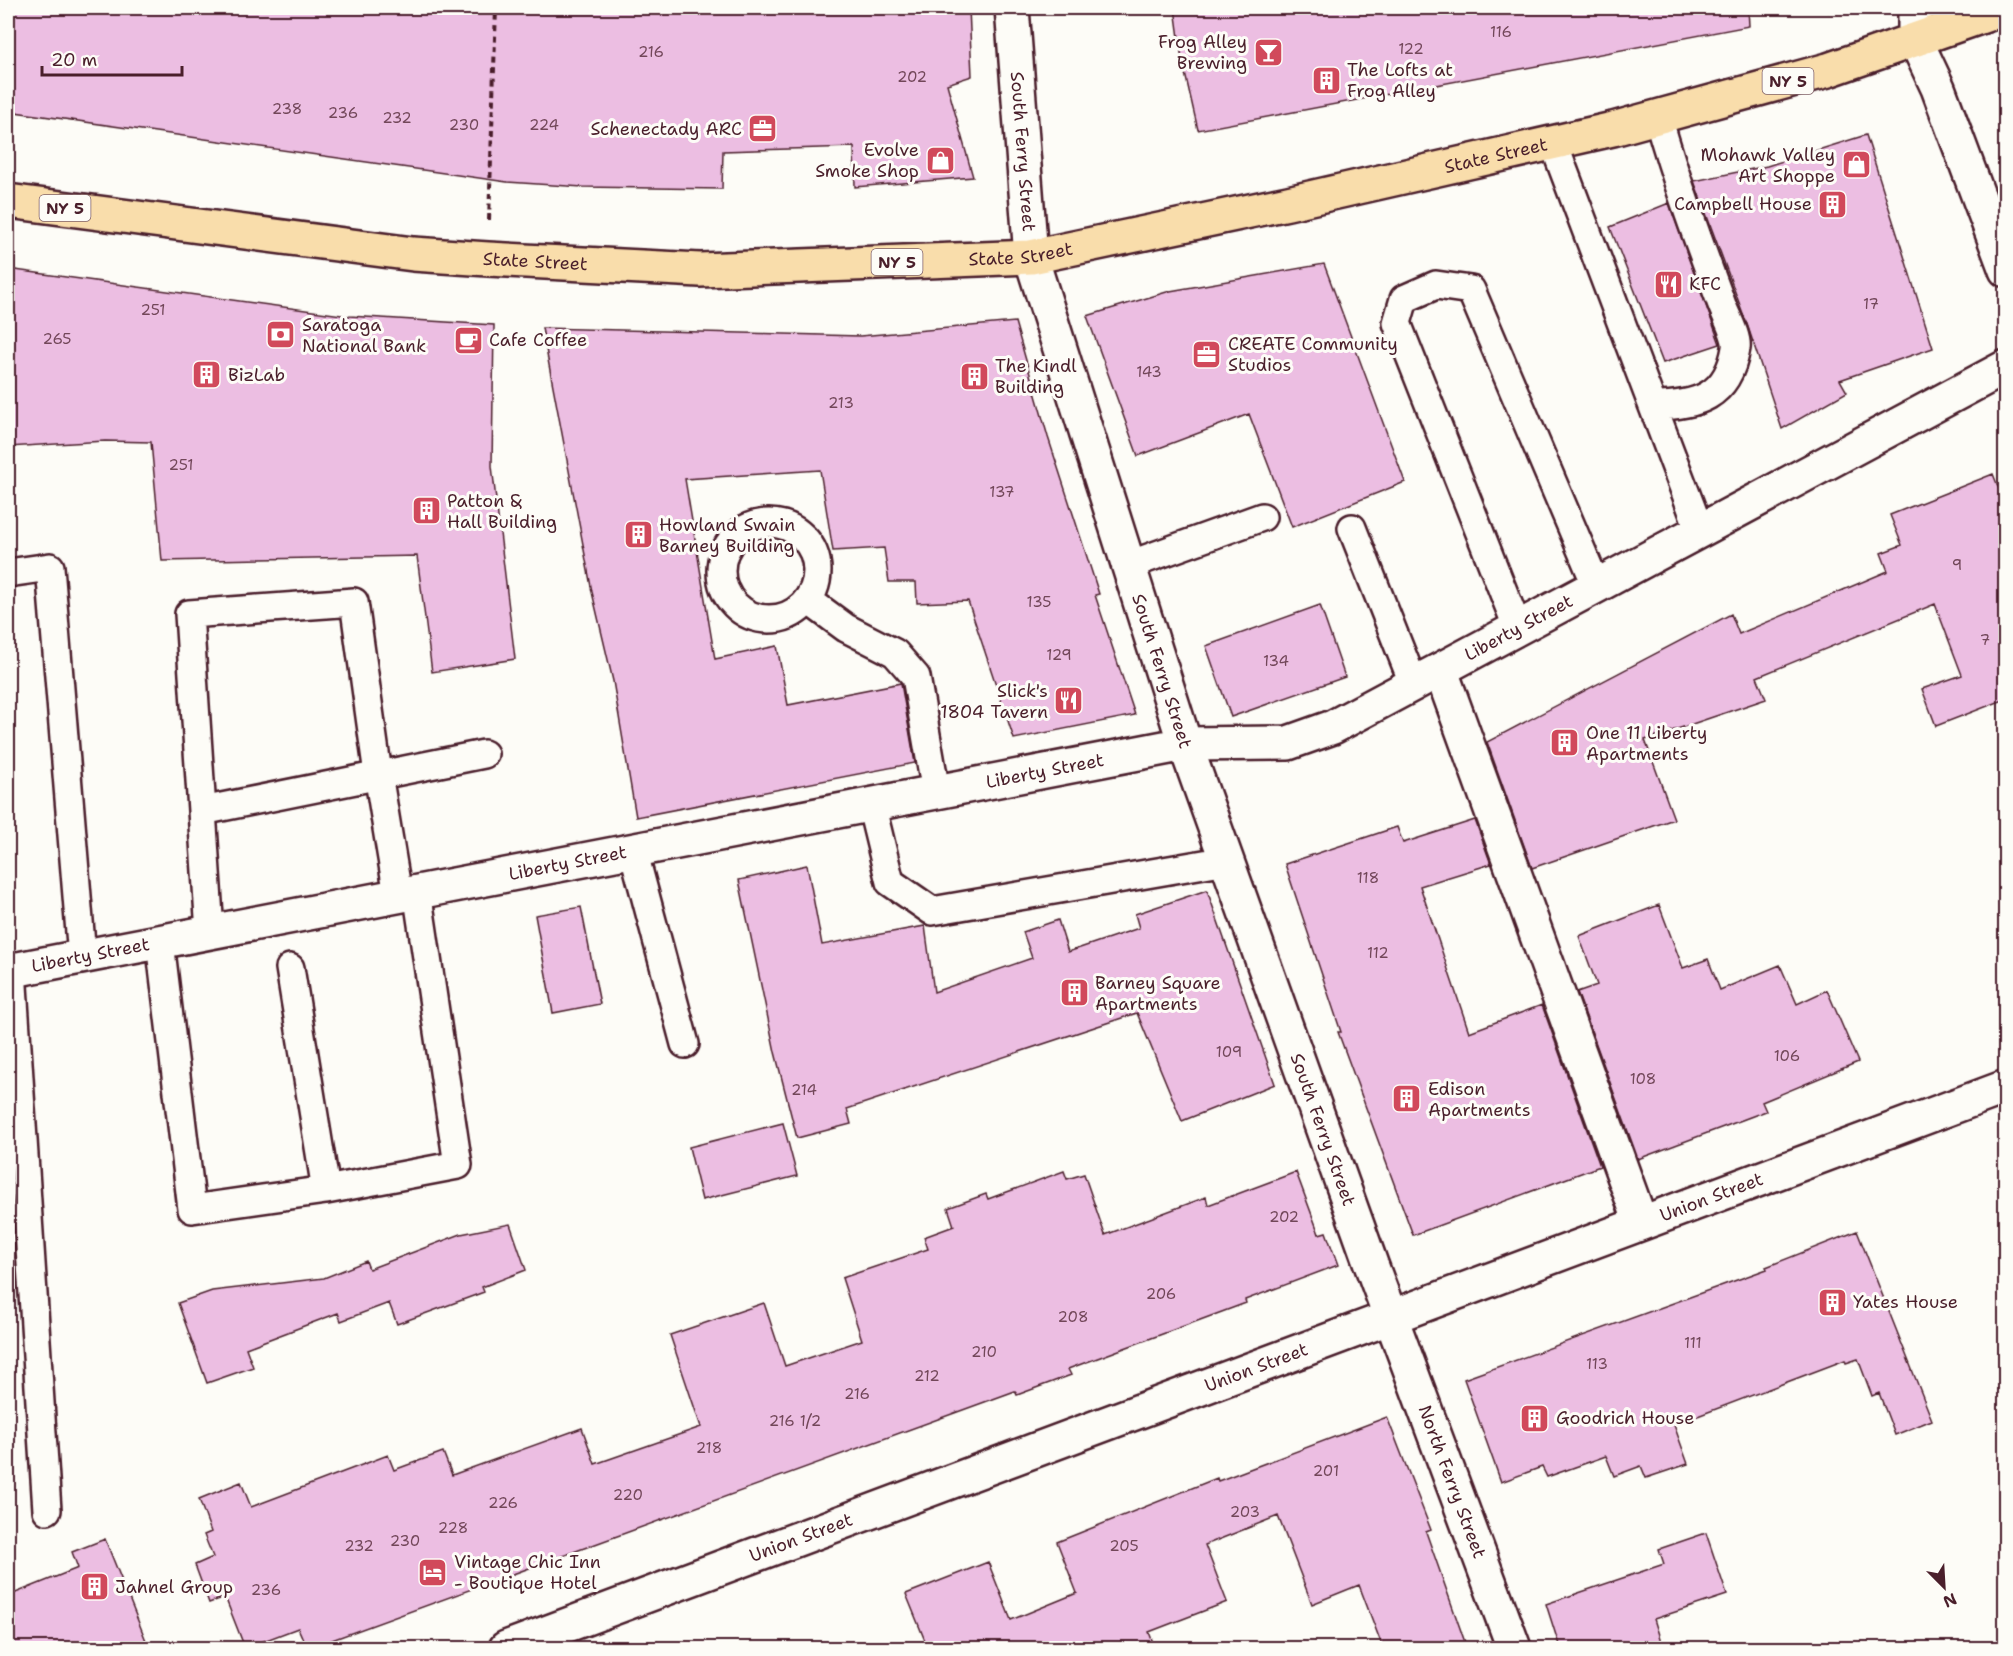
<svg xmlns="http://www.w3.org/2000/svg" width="2013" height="1656" font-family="'Shantell Sans',sans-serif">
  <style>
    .building { fill: #ecbee2; stroke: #4a1f2b; stroke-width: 1.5 }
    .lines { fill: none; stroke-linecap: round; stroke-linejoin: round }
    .lane-casing { stroke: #4a1f2b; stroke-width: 32 }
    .street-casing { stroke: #4a1f2b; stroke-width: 38 }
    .primary-casing { stroke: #4a1f2b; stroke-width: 38 }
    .path { stroke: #4a1f2b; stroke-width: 4; stroke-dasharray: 6 4.5; stroke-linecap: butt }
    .lane { stroke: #fdfcf7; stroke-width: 27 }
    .street { stroke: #fdfcf7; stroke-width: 33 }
    .primary { stroke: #f9ddab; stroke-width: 33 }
    .labels { text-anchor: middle; stroke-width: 6; stroke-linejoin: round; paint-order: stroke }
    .number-label { font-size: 15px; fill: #724759 }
    .shield { fill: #fdfcf7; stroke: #806168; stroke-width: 1.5 }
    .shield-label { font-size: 16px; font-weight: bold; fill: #4a1f2b }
    .poi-label { font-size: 18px; fill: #4a1f2b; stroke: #fdfcf7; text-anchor: start }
    .street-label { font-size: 18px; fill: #4a1f2b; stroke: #fdfcf7 }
  </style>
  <rect width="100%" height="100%" fill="#fdfcf7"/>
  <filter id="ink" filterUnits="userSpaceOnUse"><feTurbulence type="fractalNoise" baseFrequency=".0167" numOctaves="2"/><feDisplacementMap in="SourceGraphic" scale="12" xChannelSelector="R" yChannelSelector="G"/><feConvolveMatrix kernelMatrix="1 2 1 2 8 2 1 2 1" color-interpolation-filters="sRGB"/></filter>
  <g filter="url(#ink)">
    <path class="building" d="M8 8H969L972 76 947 84 973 177 855 187 854 147 723 151 722 189 583 187 507 182 8 111Z
      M1175 8H1748L1749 26 1198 130 1182 60Z
      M1866 135 1933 348 1840 380 1847 392 1782 429 1748 327 1694 181 1767 166Z
      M1669 203 1720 344 1663 363 1610 227Z
      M1324 264 1405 482 1292 527 1249 414 1138 456 1087 316 1170 291Z
      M8 269 349 316 494 325 492 466 515 659 432 672 417 556 162 561 151 442 105 441 8 447Z
      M1015 322 1048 437 1099 594 1095 595 1135 715 1014 739 968 601 917 603 916 582H889L884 548 833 551 820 470 685 479 715 659 777 646 788 705 901 683 915 763 636 817 613 681 592 592 542 328 860 336Z
      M1993 474 2006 506V699L1936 726 1922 689 1962 675 1935 604 1757 677 1766 699 1645 740 1674 819 1532 868 1487 742 1731 614 1739 634 1888 571 1881 553 1902 545 1890 515Z
      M1320 605 1345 677 1231 717 1206 646Z
      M1475 820 1491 864 1420 886 1469 1032 1542 1005 1600 1166 1413 1235 1338 1032H1341L1285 864 1397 827 1403 843Z
      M807 865 822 945 925 926 934 992 1032 958 1023 932 1058 920 1068 952 1139 928 1135 914 1207 890 1275 1084 1182 1121 1137 1013 847 1109 851 1124 797 1138 775 1052 739 880Z
      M1659 905 1683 968 1708 959 1720 990 1780 965 1797 1004 1827 990 1858 1062 1762 1102 1766 1111 1638 1159 1577 992 1597 985 1579 936Z
      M581 907 600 1004 553 1013 535 915Z
      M783 1123 797 1176 702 1200 689 1147Z
      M1064 1171 1067 1179 1084 1174 1105 1235 1206 1197 1208 1205 1296 1172 1319 1234 1326 1232 1338 1265 1245 1300 1246 1303 1068 1369 1071 1375 1017 1395 1015 1391 310 1648H307L298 1628 245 1648 225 1597 209 1603 195 1565 213 1557 204 1535 211 1532 199 1499 241 1482 251 1507 388 1455 394 1470 443 1452 452 1475 582 1428 595 1464 701 1427 670 1335 764 1303 785 1366 862 1340 842 1278 928 1249 924 1237 954 1226 948 1208 986 1194 988 1199Z
      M510 1224 526 1270 482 1287 484 1292 397 1324 389 1303 341 1321 338 1313 246 1348 253 1367 207 1383 178 1303 212 1291 324 1278 366 1261 369 1269 461 1234Z
      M1857 1231 1932 1420 1895 1435 1879 1393 1872 1396 1858 1359 1846 1363 1845 1360 1674 1425 1688 1464 1646 1478 1641 1466 1614 1476 1606 1456 1547 1477 1542 1467 1501 1482 1464 1379 1767 1269 1766 1267Z
      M1387 1417 1431 1530 1426 1532 1467 1648H1383L1359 1585 1312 1604 1278 1516 1205 1545 1227 1602 1149 1632 1155 1648H928L906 1594 988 1562 1011 1620 1077 1593 1057 1542 1217 1478 1218 1481Z
      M1706 1533 1727 1595 1654 1619 1663 1648H1560L1546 1604 1664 1564 1659 1549Z
      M105 1539 149 1648H8V1596L78 1568 72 1552Z"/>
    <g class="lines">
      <defs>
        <path id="lane" d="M1553 142 1700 531
          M1653 406C1697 406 1728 397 1736 348 1738 337 1726 316 1722 305 1699 243 1676 181 1658 117
          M721 571a48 48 0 1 1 96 0a48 48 0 1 1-96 0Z
          M1352 528 1414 685
          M1129 565 1262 517
          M8 573 50 567 82 957
          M808 600 846 628 895 653 916 677 936 792
          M1518 629 1397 323 1404 299 1436 285 1471 290 1597 587
          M871 804 890 882 932 911 1227 860
          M202 811 484 754
          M633 850 685 1044
          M210 932 189 614 354 602 378 774 398 895
          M160 942 192 1209 326 1190 458 1165 417 891
          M290 968 326 1190
          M12 970 47 1510"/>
        <g id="street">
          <path id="s1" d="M1012 8 1031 257 1185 744 1372 1267 1514 1648"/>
          <path d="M1915 8V39L1938 88 2006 270"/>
          <path d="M1441 671 1641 1223"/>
          <path id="s2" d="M8 971 1185 744 1288 743 1333 727 2006 367"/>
          <path id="s3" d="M506 1648 2006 1087"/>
        </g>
        <g id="primary">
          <path id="s4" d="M8 201 413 254 488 259 700 270 1031 257 1288 203 1613 129 1828 70 2006 8"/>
        </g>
      </defs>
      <use href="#lane" class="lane-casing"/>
      <use href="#street" class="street-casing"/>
      <use href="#primary" class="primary-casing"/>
      <path class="path" d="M1826 8 1830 11
        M489 220 496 8"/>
      <use href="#lane" class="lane"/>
      <use href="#street" class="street"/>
      <use href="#primary" class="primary"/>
    </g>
  </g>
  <defs>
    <symbol id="bar-square" viewBox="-11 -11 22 22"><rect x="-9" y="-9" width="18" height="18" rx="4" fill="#d1495b" stroke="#fdfcf7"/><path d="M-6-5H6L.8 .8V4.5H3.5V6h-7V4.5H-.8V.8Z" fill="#fff"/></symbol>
    <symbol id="building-square" viewBox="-11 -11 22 22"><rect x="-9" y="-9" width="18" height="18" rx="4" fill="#d1495b" stroke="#fdfcf7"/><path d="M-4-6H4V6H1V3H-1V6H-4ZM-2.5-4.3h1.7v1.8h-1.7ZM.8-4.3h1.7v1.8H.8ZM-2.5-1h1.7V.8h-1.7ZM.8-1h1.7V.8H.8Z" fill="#fff"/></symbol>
    <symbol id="office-square" viewBox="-11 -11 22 22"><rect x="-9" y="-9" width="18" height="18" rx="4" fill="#d1495b" stroke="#fdfcf7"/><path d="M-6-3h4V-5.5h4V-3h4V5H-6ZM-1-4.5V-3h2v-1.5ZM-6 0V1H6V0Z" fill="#fff"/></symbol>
    <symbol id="shop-square" viewBox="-11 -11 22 22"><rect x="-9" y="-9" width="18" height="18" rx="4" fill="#d1495b" stroke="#fdfcf7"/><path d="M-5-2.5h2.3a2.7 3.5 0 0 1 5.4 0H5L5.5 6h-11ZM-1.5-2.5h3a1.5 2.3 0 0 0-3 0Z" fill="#fff"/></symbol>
    <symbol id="restaurant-square" viewBox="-11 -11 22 22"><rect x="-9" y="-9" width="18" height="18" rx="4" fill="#d1495b" stroke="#fdfcf7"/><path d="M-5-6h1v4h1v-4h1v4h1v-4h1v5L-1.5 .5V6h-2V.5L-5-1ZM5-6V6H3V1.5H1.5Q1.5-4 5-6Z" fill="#fff"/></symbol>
    <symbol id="bank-square" viewBox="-11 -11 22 22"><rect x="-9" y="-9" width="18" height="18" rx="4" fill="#d1495b" stroke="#fdfcf7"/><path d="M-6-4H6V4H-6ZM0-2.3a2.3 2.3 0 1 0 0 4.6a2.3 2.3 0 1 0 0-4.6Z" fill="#fff"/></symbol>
    <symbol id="cafe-square" viewBox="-11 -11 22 22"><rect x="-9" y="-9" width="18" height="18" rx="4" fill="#d1495b" stroke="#fdfcf7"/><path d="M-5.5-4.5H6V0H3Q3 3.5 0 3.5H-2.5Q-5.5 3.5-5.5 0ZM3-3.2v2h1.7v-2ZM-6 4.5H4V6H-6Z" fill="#fff"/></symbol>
    <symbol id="hotel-square" viewBox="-11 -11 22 22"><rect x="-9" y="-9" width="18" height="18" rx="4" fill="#d1495b" stroke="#fdfcf7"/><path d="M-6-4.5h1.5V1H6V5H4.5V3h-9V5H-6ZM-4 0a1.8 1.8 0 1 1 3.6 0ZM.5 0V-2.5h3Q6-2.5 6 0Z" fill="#fff"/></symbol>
  </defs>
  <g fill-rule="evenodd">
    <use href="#bar-square" x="1252" y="36" width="33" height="33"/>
    <use href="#building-square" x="1310" y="64" width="33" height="33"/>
    <use href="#office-square" x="746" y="112" width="33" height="33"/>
    <use href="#shop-square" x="924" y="144" width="33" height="33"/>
    <use href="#shop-square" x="1840" y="148" width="33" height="33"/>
    <use href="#building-square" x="1816" y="188" width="33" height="33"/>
    <use href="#restaurant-square" x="1652" y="268" width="33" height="33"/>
    <use href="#bank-square" x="264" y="318" width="33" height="33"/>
    <use href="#cafe-square" x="452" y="324" width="33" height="33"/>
    <use href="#office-square" x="1190" y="338" width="33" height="33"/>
    <use href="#building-square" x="190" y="358" width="33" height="33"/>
    <use href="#building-square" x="958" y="360" width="33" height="33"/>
    <use href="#building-square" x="410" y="494" width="33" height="33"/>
    <use href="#building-square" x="622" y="518" width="33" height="33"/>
    <use href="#restaurant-square" x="1052" y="684" width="33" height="33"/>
    <use href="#building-square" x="1548" y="726" width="33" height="33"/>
    <use href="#building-square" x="1058" y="976" width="33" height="33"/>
    <use href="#building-square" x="1390" y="1082" width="33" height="33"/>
    <use href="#building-square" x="1816" y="1286" width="33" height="33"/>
    <use href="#building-square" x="1518" y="1402" width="33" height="33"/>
    <use href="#hotel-square" x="416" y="1556" width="33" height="33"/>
    <use href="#building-square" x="78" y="1570" width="33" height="33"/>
  </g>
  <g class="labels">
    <g class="number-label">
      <text x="1501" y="37">116</text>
      <text x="1411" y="54">122</text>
      <text x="651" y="57">216</text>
      <text x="912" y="82">202</text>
      <text x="287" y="114">238</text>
      <text x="343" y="118">236</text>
      <text x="397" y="123">232</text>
      <text x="464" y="130">230</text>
      <text x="544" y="130">224</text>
      <text x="1871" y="309">17</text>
      <text x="153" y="315">251</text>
      <text x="57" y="344">265</text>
      <text x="1149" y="377">143</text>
      <text x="841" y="408">213</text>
      <text x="181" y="470">251</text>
      <text x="1002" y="497">137</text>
      <text x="1957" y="570">9</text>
      <text x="1039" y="607">135</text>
      <text x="1985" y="645">7</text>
      <text x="1059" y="660">129</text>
      <text x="1276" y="666">134</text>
      <text x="1368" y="883">118</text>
      <text x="1378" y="958">112</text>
      <text x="1229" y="1057">109</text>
      <text x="1787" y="1061">106</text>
      <text x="1643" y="1084">108</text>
      <text x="804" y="1095">214</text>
      <text x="1284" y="1222">202</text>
      <text x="1161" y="1299">206</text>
      <text x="1073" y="1322">208</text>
      <text x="1693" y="1348">111</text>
      <text x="984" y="1357">210</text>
      <text x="1597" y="1369">113</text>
      <text x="927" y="1381">212</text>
      <text x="857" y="1399">216</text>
      <text x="795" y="1426">216 1/2</text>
      <text x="709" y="1453">218</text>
      <text x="1326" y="1476">201</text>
      <text x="628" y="1500">220</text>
      <text x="503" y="1508">226</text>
      <text x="1245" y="1517">203</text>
      <text x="453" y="1533">228</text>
      <text x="405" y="1546">230</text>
      <text x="359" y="1551">232</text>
      <text x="1124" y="1551">205</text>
      <text x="266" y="1595">236</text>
    </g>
    <g class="shield">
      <rect x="1762.5" y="68" width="51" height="26" rx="4.5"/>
      <rect x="39.5" y="195" width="51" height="26" rx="4.5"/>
      <rect x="871.5" y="249" width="51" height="26" rx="4.5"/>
    </g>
    <g class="shield-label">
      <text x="1788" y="87">NY 5</text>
      <text x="65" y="214">NY 5</text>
      <text x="897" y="268">NY 5</text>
    </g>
    <g class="poi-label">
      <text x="1247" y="48" text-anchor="end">Frog Alley<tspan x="1247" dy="21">Brewing</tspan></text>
      <text x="1347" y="76">The Lofts at<tspan x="1347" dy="21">Frog Alley</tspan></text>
      <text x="742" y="135" text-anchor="end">Schenectady ARC</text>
      <text x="919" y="156" text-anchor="end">Evolve<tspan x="919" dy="21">Smoke Shop</tspan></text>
      <text x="1835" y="161" text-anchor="end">Mohawk Valley<tspan x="1835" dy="21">Art Shoppe</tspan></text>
      <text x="1812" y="210" text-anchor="end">Campbell House</text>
      <text x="1689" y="290">KFC</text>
      <text x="302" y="331">Saratoga<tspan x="302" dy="21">National Bank</tspan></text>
      <text x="489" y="346">Cafe Coffee</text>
      <text x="1228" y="350">CREATE Community<tspan x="1228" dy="21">Studios</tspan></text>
      <text x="995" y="372">The Kindl<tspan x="995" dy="21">Building</tspan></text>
      <text x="228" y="381">BizLab</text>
      <text x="447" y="507">Patton &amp;<tspan x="447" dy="21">Hall Building</tspan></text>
      <text x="659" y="531">Howland Swain<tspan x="659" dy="21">Barney Building</tspan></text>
      <text x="1048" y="697" text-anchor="end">Slick's<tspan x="1048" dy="21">1804 Tavern</tspan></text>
      <text x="1586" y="739">One 11 Liberty<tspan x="1586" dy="21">Apartments</tspan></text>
      <text x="1095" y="989">Barney Square<tspan x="1095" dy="21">Apartments</tspan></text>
      <text x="1428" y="1095">Edison<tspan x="1428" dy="21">Apartments</tspan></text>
      <text x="1853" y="1308">Yates House</text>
      <text x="1556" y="1424">Goodrich House</text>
      <text x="454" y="1568">Vintage Chic Inn<tspan x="454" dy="21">- Boutique Hotel</tspan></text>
      <text x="115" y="1593">Jahnel Group</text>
    </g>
    <g class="street-label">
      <text dy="6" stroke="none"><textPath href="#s1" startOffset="144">South Ferry Street</textPath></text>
      <text dy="6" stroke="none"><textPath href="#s4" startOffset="1503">State Street</textPath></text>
      <text dy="6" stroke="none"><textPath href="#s4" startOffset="1017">State Street</textPath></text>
      <text dy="6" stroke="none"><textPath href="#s4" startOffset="531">State Street</textPath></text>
      <text dy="6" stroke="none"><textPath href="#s2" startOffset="1560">Liberty Street</textPath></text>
      <text dy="6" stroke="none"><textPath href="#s1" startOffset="684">South Ferry Street</textPath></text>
      <text dy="6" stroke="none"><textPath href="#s2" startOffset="1056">Liberty Street</textPath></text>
      <text dy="6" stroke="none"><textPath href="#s2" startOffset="570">Liberty Street</textPath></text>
      <text dy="6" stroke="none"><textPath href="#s2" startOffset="84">Liberty Street</textPath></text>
      <text dy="6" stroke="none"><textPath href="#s1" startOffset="1170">South Ferry Street</textPath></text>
      <text dy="6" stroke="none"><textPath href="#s3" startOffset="1287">Union Street</textPath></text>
      <text dy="6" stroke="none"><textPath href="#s3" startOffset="801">Union Street</textPath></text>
      <text dy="6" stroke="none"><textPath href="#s1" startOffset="1545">North Ferry Street</textPath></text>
      <text dy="6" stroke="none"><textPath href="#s3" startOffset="315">Union Street</textPath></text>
    </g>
  </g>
  <rect width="2013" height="1656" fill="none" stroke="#fdfcf7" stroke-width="30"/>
  <rect x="15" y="15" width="1983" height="1626" fill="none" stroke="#4a1f2b" stroke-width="2" filter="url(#ink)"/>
  <g transform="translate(1944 1587) rotate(156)" stroke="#fdfcf7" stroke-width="4.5" paint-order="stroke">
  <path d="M0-4.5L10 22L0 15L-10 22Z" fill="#4a1f2b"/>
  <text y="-9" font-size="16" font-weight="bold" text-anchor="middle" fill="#4a1f2b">N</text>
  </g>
  <path d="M42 66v9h140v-9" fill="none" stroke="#4a1f2b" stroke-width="3"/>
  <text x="51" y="66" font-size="18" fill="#4a1f2b" stroke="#fdfcf7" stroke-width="4.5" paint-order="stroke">20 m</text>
</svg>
